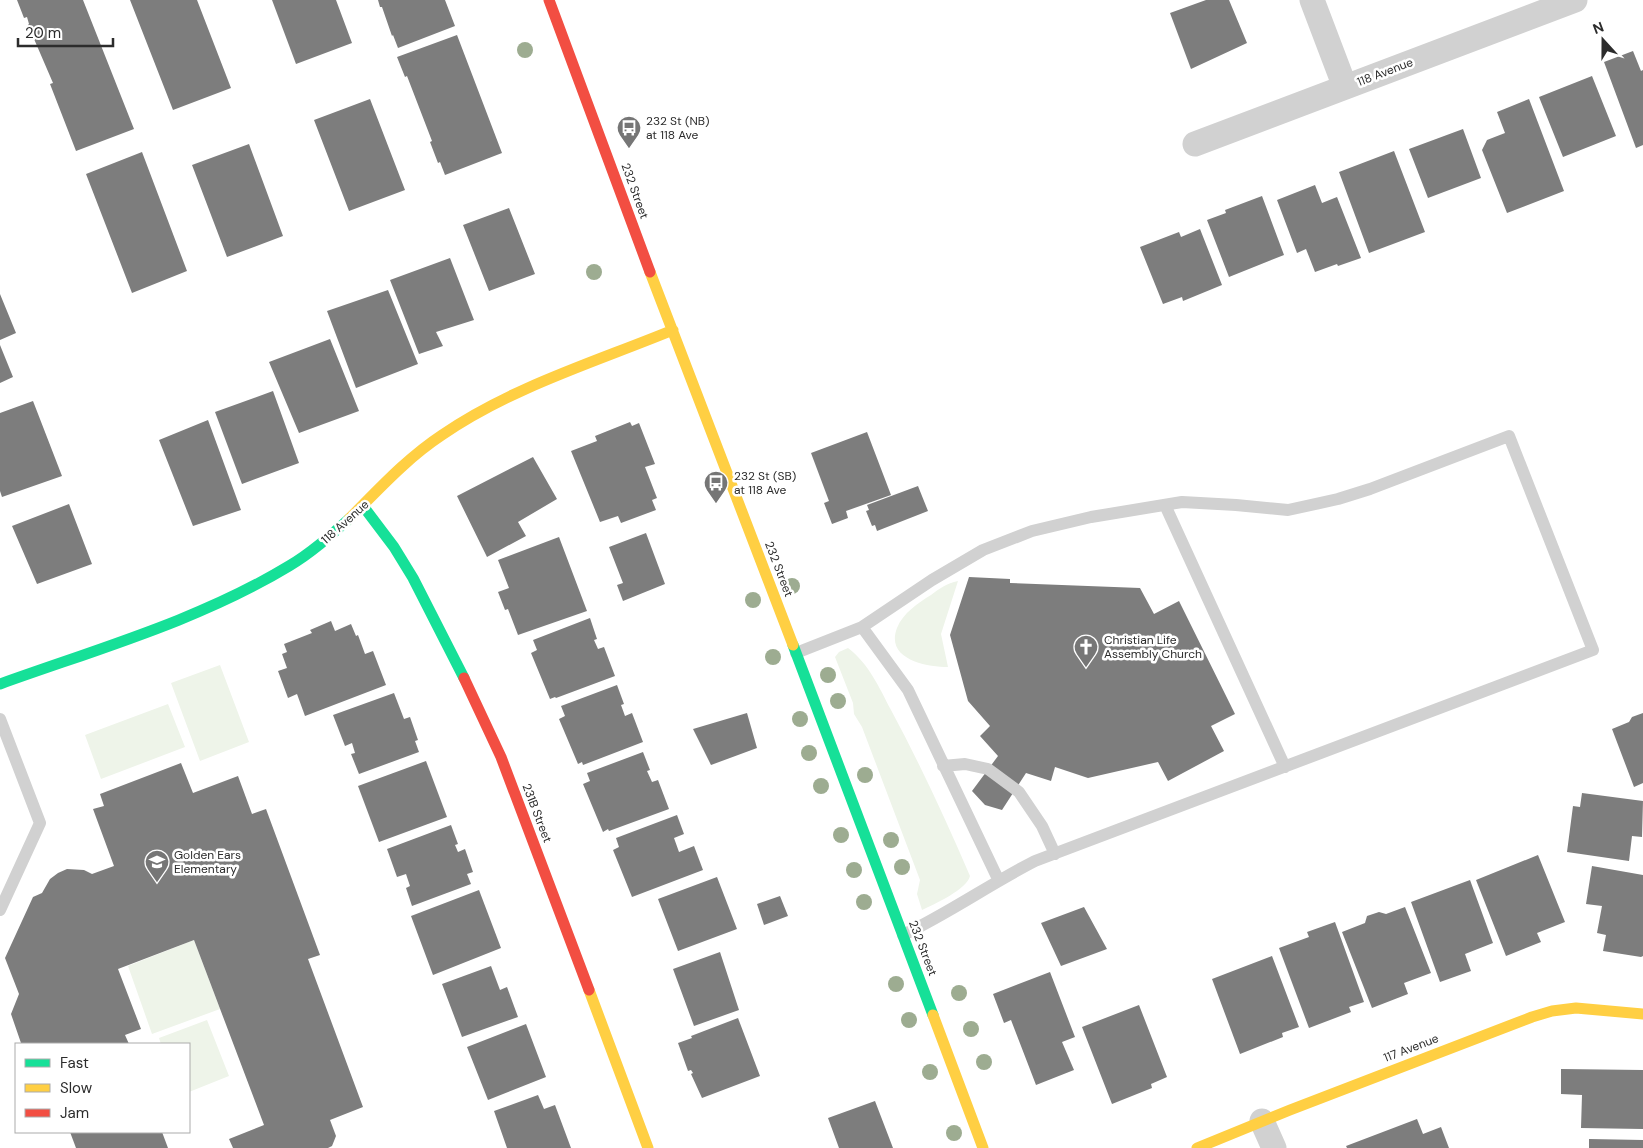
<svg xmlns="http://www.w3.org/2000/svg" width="1643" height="1148" font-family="'DM Sans',sans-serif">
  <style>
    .green { fill: #eef4e9 }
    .building { fill: #7d7d7d }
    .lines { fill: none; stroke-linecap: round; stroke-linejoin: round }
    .lane { stroke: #d1d1d1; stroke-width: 12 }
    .street { stroke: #d1d1d1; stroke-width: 25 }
    .fast { stroke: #16e098; stroke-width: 11 }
    .slow { stroke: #ffcf43; stroke-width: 11 }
    .jam { stroke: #f24e42; stroke-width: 11 }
    .tree { fill: #9dac91 }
    .labels { text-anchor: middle; stroke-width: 5; stroke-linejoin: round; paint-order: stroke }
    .street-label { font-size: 12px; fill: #2c2c2c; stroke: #fff }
    .poi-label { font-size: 12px; fill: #2c2c2c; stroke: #fff; text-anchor: start }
  </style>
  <rect width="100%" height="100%" fill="#fff"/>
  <path class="green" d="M958 581 941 634 948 667C926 667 885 659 897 628 903 613 918 603 931 595 939 589 947 583 958 581Z
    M848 648C869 664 879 687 891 710 920 764 946 820 970 876 967 889 935 904 922 910L917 894 920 880 862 727 854 714 853 703 835 657 839 652Z
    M220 665 249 742 200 761 171 683Z
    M168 704 185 747 101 779 85 735Z
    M194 940 220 1009 152 1034 128 966Z
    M207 1020 229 1076 189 1092V1044H161L159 1038Z"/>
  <path class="building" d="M17 0H83L134 129 76 151 50 84 53 83 28 25 29 24 27 17 24 18Z
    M130 0H197L231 88 173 110Z
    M272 0H336L352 43 296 64Z
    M378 0H445L455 26 398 48 393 35 392 36 382 7H380Z
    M1206 0H1229L1247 43 1191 69 1170 13Z
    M457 35 502 153 445 175 440 162 438 163 430 142 432 141 407 76 405 77 397 57Z
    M1633 51 1641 71 1643 70V145L1636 148 1604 62Z
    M1592 76 1616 136 1563 157 1539 97Z
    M370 99 405 190 349 211 314 120Z
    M1529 99 1564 191 1507 213 1482 150 1487 140 1505 133 1497 112Z
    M1463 129 1481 178 1428 198 1409 149Z
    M249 144 283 236 227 257 192 165Z
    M1394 151 1425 232 1369 253 1339 172Z
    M142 152 187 271 132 293 86 174Z
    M1315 185 1322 203 1337 197 1361 258 1338 266 1337 264 1315 272 1306 249 1297 253 1277 200Z
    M1262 196 1284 255 1229 277 1207 220 1226 213 1225 210Z
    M509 208 535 274 489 291 463 225Z
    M1200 229 1222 285 1183 301 1182 297 1163 304 1140 247 1179 232 1181 237Z
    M450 258 474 320 436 332 443 346 419 354 390 280Z
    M388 290 418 364 356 388 327 311Z
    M0 294 16 333 0 340Z
    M330 339 359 411 299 433 269 362Z
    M0 345 13 377 0 383Z
    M273 391 299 463 242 484 215 412Z
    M33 401 62 476 2 497 0 491V413Z
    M208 420 241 510 193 526 159 440Z
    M630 422 632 426 639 423 655 464 645 467 657 498 652 500 656 510 621 523 618 516 600 522 571 451 597 441 595 436Z
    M867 432 891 495 846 511 848 518 832 524 824 503 829 501 811 453Z
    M533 457 557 499 518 522 526 536 487 557 457 496Z
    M918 486 928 511 877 531 875 525 872 526 866 511 869 510 867 505Z
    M69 504 92 564 37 584 12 526Z
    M646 533 665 584 623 601 617 585 623 583 609 547Z
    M559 537 587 611 518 635 508 609 505 610 498 592 509 588 498 560Z
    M969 577 1010 579V583L1140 588 1154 614 1179 601 1235 714 1211 726 1224 751 1168 781 1158 762 1088 778 1055 767 1051 781 1026 773 1002 810 985 805 972 791 998 756 980 736 990 726 968 701 950 635Z
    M590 618 597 639 594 640 598 649 604 647 615 676 556 698 555 697 550 699 531 653 537 650 533 640Z
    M331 621 335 631 351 624 356 636 358 635 365 654 373 651 386 685 305 716 297 694 288 698 278 671 287 668 282 654 287 652 284 644 312 633 310 630Z
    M617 685 624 704 621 705 625 716 632 713 643 742 583 765 582 762 578 764 559 719 565 716 561 706Z
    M394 693 404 719 410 717 418 740 415 741 419 752 359 774 351 754 355 753 352 743 345 746 333 715Z
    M747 713 757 748 711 765 693 729Z
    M1643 713V783L1634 787 1612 729 1629 722 1632 717Z
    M643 752 650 770 647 771 652 782 658 780 669 809 609 831 608 829 603 832 583 784 590 781 587 773Z
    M426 761 447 817 379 842 358 786Z
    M181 763 193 793 238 776 252 814 266 809 320 955 308 959 363 1107 330 1120 336 1136 332 1146 328 1148H233L229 1139 264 1125 194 940 118 969 141 1029 125 1035 129 1044H24L21 1043 11 1014 19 994 5 958 33 897 42 893 50 879 58 873 67 869 84 870 92 874 114 866 93 809 104 806 100 794Z
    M1582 793 1643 801 1642 837 1632 836 1629 861 1567 852 1573 806 1580 807Z
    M677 815 684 834 674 838 679 852 694 846 703 870 632 897 613 850 619 847 616 838Z
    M451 825 458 844 455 845 458 852 465 849 473 872 467 874 471 884 412 906 406 888 410 886 406 874 397 877 387 849Z
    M1538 855 1565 922 1537 933 1541 942 1506 956 1476 880Z
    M1592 866 1643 875V956L1641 957 1603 951 1606 935 1597 933 1602 906 1586 904Z
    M717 877 737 929 678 951 658 899Z
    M1470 880 1493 943 1465 954 1471 971 1440 982 1411 902Z
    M479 890 501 948 433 975 411 916Z
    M780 896 788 916 764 925 757 904Z
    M1084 907 1107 949 1061 966 1041 923Z
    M1405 907 1431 973 1404 983 1408 994 1372 1008 1342 932 1365 923 1367 916 1379 912 1386 914Z
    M1335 922 1364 1002 1349 1007 1351 1012 1309 1028 1279 948 1309 937 1307 932Z
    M720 952 739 1010 694 1026 673 969Z
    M1272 956 1299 1027 1282 1033 1283 1037 1240 1054 1212 979Z
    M491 966 500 990 507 987 518 1017 462 1037 442 984Z
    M1050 972 1075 1037 1062 1042 1074 1070 1036 1085 1011 1020 1004 1023 993 994Z
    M1139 1005 1167 1077 1151 1084 1152 1088 1112 1104 1082 1027Z
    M738 1018 760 1076 702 1098 691 1074 693 1073 691 1070 688 1071 678 1043 692 1038 691 1036Z
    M526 1024 546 1077 488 1100 467 1047Z
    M1561 1069 1643 1070V1129L1581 1128 1582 1095 1561 1094Z
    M538 1095 544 1109 555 1105 571 1148H507L494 1111Z
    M875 1101 893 1148H839L828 1118Z
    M1417 1119 1423 1134 1441 1127 1449 1148H1347L1346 1146Z
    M70 1132H162L168 1148H76Z
    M1589 1139 1643 1140V1148H1589Z"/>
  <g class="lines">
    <path class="lane" d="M1165 505 1285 767
      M862 627 908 690 998 879
      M796 653 862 627 932 580 983 550 1032 531 1091 517 1182 502 1236 505 1288 510 1338 499 1370 489 1509 436 1593 650 1035 861C990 884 949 913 903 935
      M0 719 40 823 0 910
      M943 766 965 764 988 769 1019 792 1042 826 1055 854"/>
    <path class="street" d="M1312 0 1345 87
      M1195 144 1575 0
      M1262 1121 1274 1148"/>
    <path class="fast" d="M363 506 394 547 413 578 464 678
      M793 645 933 1015
      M0 684C97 649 200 620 289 566 311 553 330 536 349 519"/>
    <path class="slow" d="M650 272 793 645
      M349 519C378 490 407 458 442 435 512 387 595 362 673 330
      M589 990 648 1148
      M933 1015 983 1148
      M1197 1148 1290 1110 1532 1017 1552 1011 1576 1008 1643 1014"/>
    <path class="jam" d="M549 0 650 272
      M464 678 501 757 589 990"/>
  </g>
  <g class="tree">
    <circle cx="525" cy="50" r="8"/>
    <circle cx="594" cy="272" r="8"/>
    <circle cx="792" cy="586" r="8"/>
    <circle cx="753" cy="600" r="8"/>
    <circle cx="773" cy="657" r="8"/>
    <circle cx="828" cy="675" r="8"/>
    <circle cx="838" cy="701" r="8"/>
    <circle cx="800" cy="719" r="8"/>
    <circle cx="809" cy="753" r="8"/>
    <circle cx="865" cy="775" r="8"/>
    <circle cx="821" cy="786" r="8"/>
    <circle cx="841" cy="835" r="8"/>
    <circle cx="891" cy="840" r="8"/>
    <circle cx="902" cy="867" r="8"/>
    <circle cx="854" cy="870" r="8"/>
    <circle cx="864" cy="902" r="8"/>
    <circle cx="896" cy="984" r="8"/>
    <circle cx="959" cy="993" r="8"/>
    <circle cx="909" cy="1020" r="8"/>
    <circle cx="971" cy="1029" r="8"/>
    <circle cx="984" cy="1062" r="8"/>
    <circle cx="930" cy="1072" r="8"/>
    <circle cx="954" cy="1133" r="8"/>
  </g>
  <defs>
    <symbol id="bus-pin" viewBox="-11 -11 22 30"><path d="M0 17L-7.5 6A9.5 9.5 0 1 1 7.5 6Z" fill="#767676" stroke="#fff"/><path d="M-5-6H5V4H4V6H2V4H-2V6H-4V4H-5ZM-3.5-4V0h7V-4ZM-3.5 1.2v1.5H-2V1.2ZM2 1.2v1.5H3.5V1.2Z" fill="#fff"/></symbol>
    <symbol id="church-pin" viewBox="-11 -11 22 30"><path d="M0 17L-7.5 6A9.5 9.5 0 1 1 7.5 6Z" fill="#767676" stroke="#fff"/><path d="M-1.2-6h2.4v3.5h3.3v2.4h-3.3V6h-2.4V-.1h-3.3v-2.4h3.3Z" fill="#fff"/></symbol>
    <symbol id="school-pin" viewBox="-11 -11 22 30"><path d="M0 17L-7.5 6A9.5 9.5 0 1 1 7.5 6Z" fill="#767676" stroke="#fff"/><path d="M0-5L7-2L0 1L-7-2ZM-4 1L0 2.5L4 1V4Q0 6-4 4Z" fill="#fff"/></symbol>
  </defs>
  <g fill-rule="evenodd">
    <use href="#bus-pin" x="615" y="114" width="28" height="38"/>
    <use href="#bus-pin" x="702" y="469" width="28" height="38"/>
    <use href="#church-pin" x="1072" y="633" width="28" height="38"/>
    <use href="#school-pin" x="143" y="848" width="28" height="38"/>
  </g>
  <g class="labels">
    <g class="street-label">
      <text transform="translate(1385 72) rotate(-21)" y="4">118 Avenue</text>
      <text transform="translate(635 191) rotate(70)" y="4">232 Street</text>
      <text transform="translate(345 522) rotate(-42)" y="4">118 Avenue</text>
      <text transform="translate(779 569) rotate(69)" y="4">232 Street</text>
      <text transform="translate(537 813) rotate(69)" y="4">231B Street</text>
      <text transform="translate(923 948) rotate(69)" y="4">232 Street</text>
      <text transform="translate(1411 1048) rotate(-21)" y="4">117 Avenue</text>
    </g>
    <g class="poi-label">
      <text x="646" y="125">232 St (NB)<tspan x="646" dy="14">at 118 Ave</tspan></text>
      <text x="734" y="480">232 St (SB)<tspan x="734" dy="14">at 118 Ave</tspan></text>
      <text x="1104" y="644">Christian Life<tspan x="1104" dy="14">Assembly Church</tspan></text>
      <text x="174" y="859">Golden Ears<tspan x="174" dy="14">Elementary</tspan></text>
    </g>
  </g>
  <rect x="15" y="1043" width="175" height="90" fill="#ffffff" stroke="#ababab"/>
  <rect x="25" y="1059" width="25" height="8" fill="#16e098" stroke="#ababab"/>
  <text x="60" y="1068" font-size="15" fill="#2c2c2c">Fast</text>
  <rect x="25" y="1084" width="25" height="8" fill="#ffcf43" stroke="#ababab"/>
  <text x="60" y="1093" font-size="15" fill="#2c2c2c">Slow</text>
  <rect x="25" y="1109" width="25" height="8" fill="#f24e42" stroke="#ababab"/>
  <text x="60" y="1118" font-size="15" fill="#2c2c2c">Jam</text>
  <g transform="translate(1603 40) rotate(339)" stroke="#ffffff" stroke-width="4" paint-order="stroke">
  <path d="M0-4L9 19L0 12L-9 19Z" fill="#2c2c2c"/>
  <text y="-8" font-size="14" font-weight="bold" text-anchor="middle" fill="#2c2c2c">N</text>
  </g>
  <path d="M18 38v8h95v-8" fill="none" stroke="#2c2c2c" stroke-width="2.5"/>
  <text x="25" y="38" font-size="15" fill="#2c2c2c" stroke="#ffffff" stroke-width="4" paint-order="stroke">20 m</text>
</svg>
